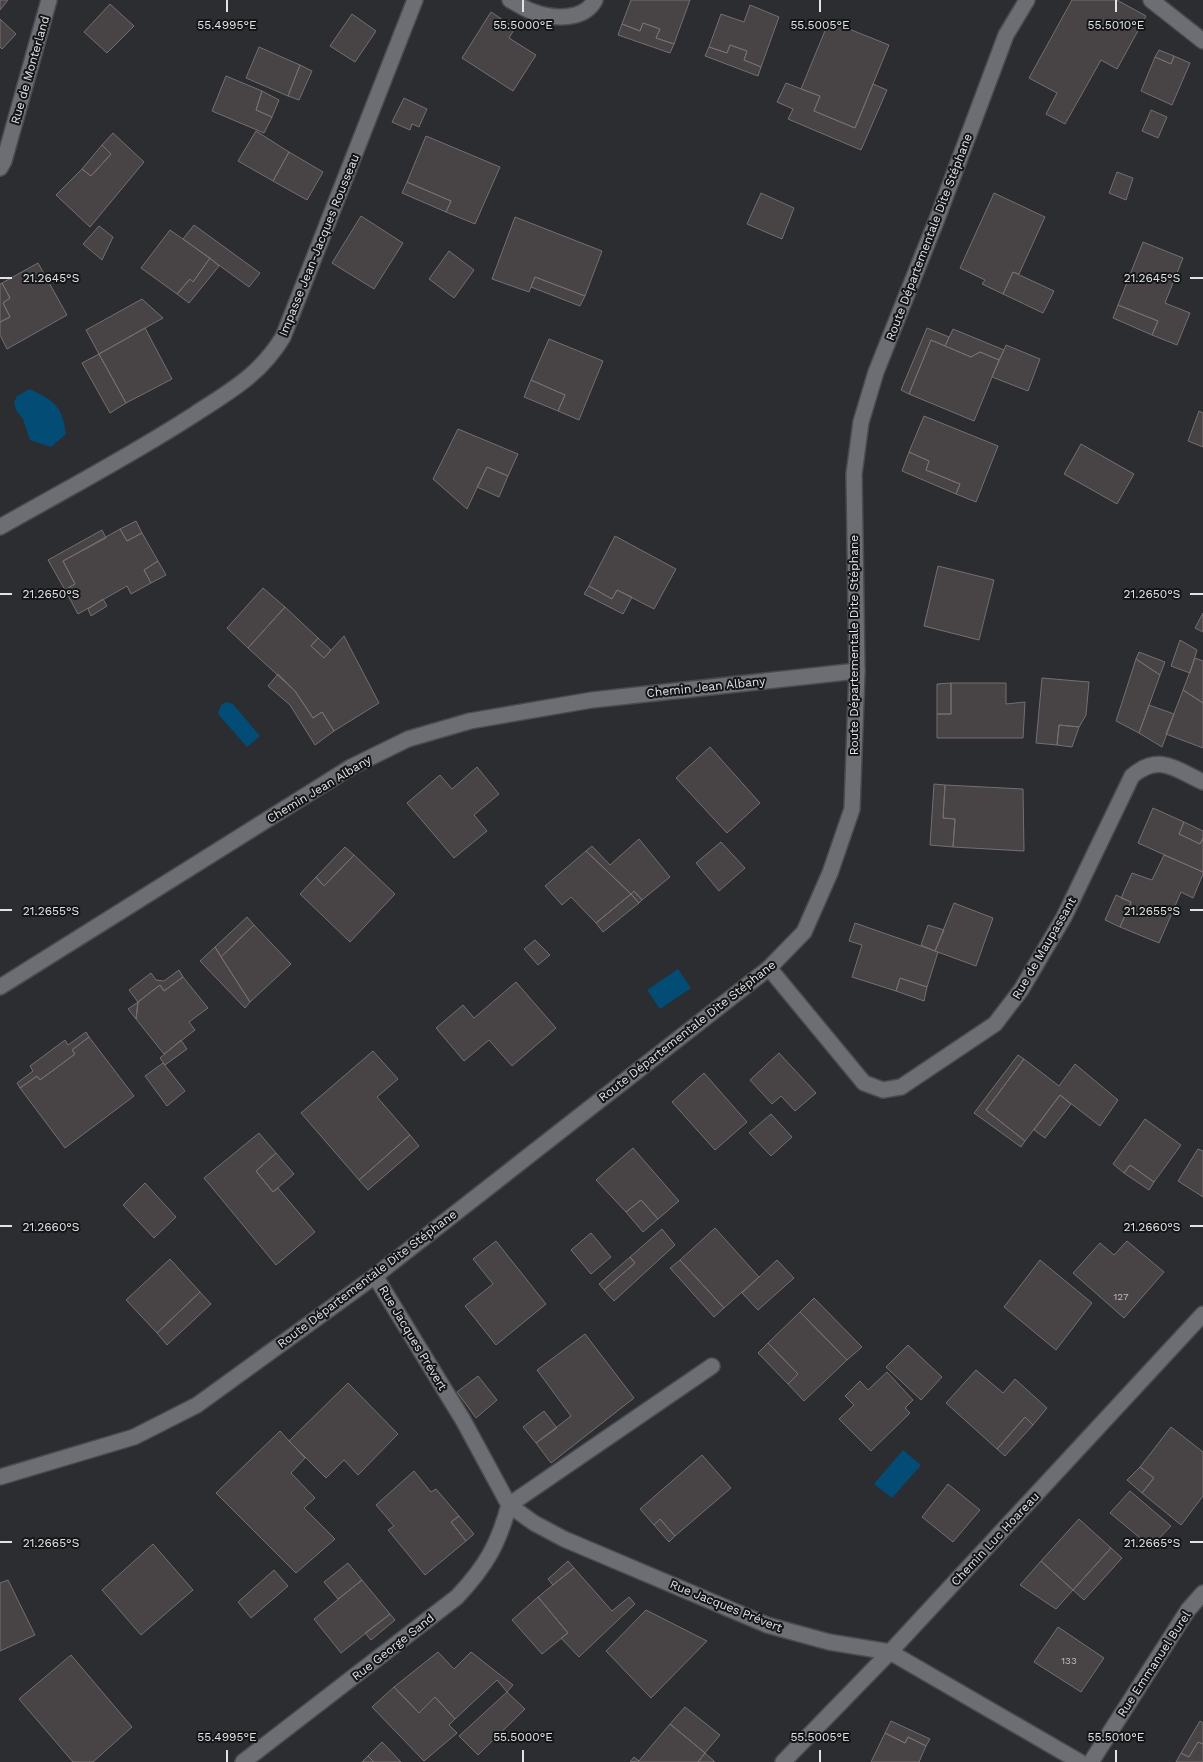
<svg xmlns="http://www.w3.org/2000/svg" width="1203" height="1762" font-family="'Work Sans',sans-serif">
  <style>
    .water { fill: #034c75 }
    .building { fill: #484345; stroke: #756f71 }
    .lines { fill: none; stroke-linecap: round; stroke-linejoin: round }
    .street-casing { stroke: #494b4e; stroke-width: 18 }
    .secondary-casing { stroke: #494b4e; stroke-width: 18 }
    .street { stroke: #6c6e73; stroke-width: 15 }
    .secondary { stroke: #6c6e73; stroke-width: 15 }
    .ticks { fill: none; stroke: #e2e3e6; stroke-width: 2 }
    .labels { text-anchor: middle; stroke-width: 4; stroke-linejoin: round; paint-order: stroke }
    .number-label { font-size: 10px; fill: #bcbbbe }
    .street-label { font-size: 12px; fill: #e2e3e6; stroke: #141517 }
    .ticks-label { font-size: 12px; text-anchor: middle; fill: #e2e3e6; stroke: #141517; stroke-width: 4; stroke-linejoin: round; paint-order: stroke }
  </style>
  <rect width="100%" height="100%" fill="#2b2d31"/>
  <path class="water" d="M30 389C55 401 62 406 66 434L51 447 30 440 23 419 16 410 14 402 17 396Z
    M226 702 233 704 260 736 247 747 218 714 221 705Z
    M678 969 691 988 660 1009 647 990Z
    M903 1450 921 1465 892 1498 874 1484Z"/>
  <path class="building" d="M0 0H8L0 10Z
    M631 0H690L674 44 656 38 660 29 643 23 640 31 622 24Z
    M1072 0H1117L1146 16 1117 69 1101 60 1065 124 1046 114 1057 93 1029 78Z
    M110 4 134 26 107 53 84 32Z
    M750 5 779 17 761 67 744 60 747 51 730 45 727 53 709 47 721 14 744 22Z
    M491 12 515 28 509 38 536 55 513 91 462 58Z
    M352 14 376 31 355 62 330 46Z
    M0 19 16 34 2 49 0 47Z
    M829 21 889 45 855 128 814 111 820 96 801 89Z
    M643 23 660 29 656 38 674 44 670 53 618 35 622 24 640 31Z
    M730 45 747 51 744 60 761 67 758 76 705 56 709 47 727 53Z
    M259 47 300 65 288 96 246 78Z
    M1159 50 1174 56 1171 64 1155 57Z
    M1174 56 1190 63 1172 105 1141 91 1155 57 1171 64Z
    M300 65 312 71 299 100 288 96Z
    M226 76 262 91 256 110 272 117 264 133 212 111Z
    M786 83 820 96 814 111 855 128 873 84 887 90 861 150 788 119 793 109 777 102Z
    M262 91 279 100 272 117 256 110Z
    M404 98 427 109 419 127 412 124 410 130 392 122Z
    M1151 110 1167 117 1158 138 1142 131Z
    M256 131 289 152 273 181 238 161Z
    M113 133 144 162 90 227 56 195 82 169 91 176 111 154 102 145Z
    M426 136 500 167 475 224 446 212 451 201 407 182Z
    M102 145 111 154 91 176 82 169Z
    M289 152 323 172 307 200 273 181Z
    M1117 172 1133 178 1126 200 1109 193Z
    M407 182 451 201 446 212 402 193Z
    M761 193 794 208 782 239 747 224Z
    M994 193 1045 217 1019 274 1013 272 1003 294 982 284 985 280 960 268Z
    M361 216 403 243 374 289 332 263Z
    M515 217 602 251 585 296 535 277 529 292 492 279Z
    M194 225 260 273 249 287 183 239Z
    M99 226 113 237 102 260 83 244Z
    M170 230 210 258 193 282 190 279 177 294 141 268Z
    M1143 242 1183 258 1165 303 1190 313 1177 345 1152 335 1158 321 1118 305Z
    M449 251 474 270 454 298 429 279Z
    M210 258 219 266 189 303 177 294 190 279 193 282Z
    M38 263 67 315 7 349 0 335V322L10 317 3 303 10 298 2 283Z
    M1013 272 1054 291 1043 313 1003 294Z
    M535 277 585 296 580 306 531 287Z
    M2 283 10 298 3 303 10 317 0 322V284Z
    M142 299 163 318 99 354 86 330Z
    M1118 305 1158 321 1152 335 1113 318Z
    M145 328 172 379 126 403 99 354Z
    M927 328 949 337 945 346 931 340 909 394 901 390Z
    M953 329 1004 350 999 360 980 352 971 357 945 346Z
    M549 339 603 361 579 420 558 411 565 395 531 380Z
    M931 340 971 357 980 352 999 360 974 421 909 394Z
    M1006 345 1040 359 1028 391 992 377Z
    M99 354 126 403 110 413 82 363Z
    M531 380 565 395 558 411 524 397Z
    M1199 411 1203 413V447L1188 441Z
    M924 416 998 446 976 502 956 494 960 484 926 470 929 461 909 452Z
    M458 429 518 454 508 476 487 467 467 509 433 479Z
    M1081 444 1134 474 1117 504 1064 474Z
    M909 452 929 461 926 470 960 484 956 494 902 471Z
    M487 467 508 476 499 497 477 487Z
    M136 521 142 533 127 541 120 529Z
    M120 529 127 541 142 533 158 561 144 570 151 583 131 594 127 586 78 614 65 590 75 584 63 561Z
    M102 530 106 538 63 561 75 584 65 590 48 560Z
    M615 536 676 569 654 609 617 590 612 599 589 586Z
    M158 561 166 575 151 583 144 570Z
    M938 566 994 580 979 640 924 626Z
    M589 586 612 599 617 590 632 597 623 614 584 594Z
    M263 588 285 607 248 648 227 628Z
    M103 599 107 606 91 616 88 609Z
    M285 607 318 638 311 646 324 658 344 636 379 703 334 731 322 712 313 718 295 691 248 648Z
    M1203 613V632L1195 628Z
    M318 638 331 650 324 658 311 646Z
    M1180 640 1197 650 1190 673 1171 666Z
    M1139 652 1165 662 1160 675 1136 659Z
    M1195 658 1203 661V703L1183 690Z
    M1136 659 1160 675 1139 733 1116 721Z
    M278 674 295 691 313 718 322 712 334 731 315 745 290 705 268 686Z
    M1042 678 1089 682 1086 715 1079 727 1059 725 1057 745 1036 743Z
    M951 683V714H937V684Z
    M951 683H1006V704L1025 702 1023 738H937V714H951Z
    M1183 690 1203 703V748L1166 734Z
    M1149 705 1174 714 1162 747 1139 733Z
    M1059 725 1079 727 1072 747 1057 745Z
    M710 747 760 803 727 833 676 778Z
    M477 767 499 794 474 815 487 831 454 858 407 803 440 775 452 789Z
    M934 784 945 785 943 818 955 819 953 847 930 845Z
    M945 785 1023 789 1024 851 953 847 955 819 943 818Z
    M1153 808 1184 822 1179 834 1200 844 1203 838V872L1138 843Z
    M1184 822 1203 831V838L1200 844 1179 834Z
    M639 839 670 877 642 900 634 891 631 894 586 851 592 846 610 865Z
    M721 842 745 868 719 891 696 863Z
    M345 847 354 855 324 886 316 877Z
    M586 851 631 894 596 923 571 897 562 905 545 886Z
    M354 855 395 894 350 942 300 894 316 877 324 886Z
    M1164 855 1203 872V874L1193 898 1181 892 1159 943 1120 927 1131 902 1121 898 1132 873 1152 880Z
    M634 891 642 900 639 903 631 894Z
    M631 894 639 903 603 932 596 923Z
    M1116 895 1131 902 1120 927 1105 920Z
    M954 903 993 918 976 966 935 951Z
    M247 917 254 925 221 957 215 947Z
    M855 923 938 952 927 987 900 978 896 991 852 977 862 945 849 941Z
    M254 925 291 964 250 1002 221 957Z
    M928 925 944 930 935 951 921 945Z
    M535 940 550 955 538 965 524 949Z
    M215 947 250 1002 245 1008 200 961Z
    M179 970 183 977 164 991 160 985 138 1002 129 990 151 973 156 980 164 981Z
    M183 977 208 1008 189 1022 195 1030 164 1054 136 1019 138 1002 160 985 164 991Z
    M900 978 927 987 924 1001 896 991Z
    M516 982 556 1028 512 1066 489 1040 464 1061 436 1028 463 1005 474 1018Z
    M138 1002 136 1019 128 1009Z
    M86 1032 89 1037 72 1050 75 1054 40 1080 37 1076 20 1088 17 1083 33 1071 30 1066 65 1040 68 1045Z
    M89 1037 134 1096 65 1148 20 1088 37 1076 40 1080 75 1054 72 1050Z
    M181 1040 187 1049 165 1065 160 1058Z
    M373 1051 398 1079 377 1097 410 1135 359 1180 301 1113Z
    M779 1053 816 1093 795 1111 781 1096 772 1104 750 1080Z
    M1018 1055 1024 1059 986 1110 1025 1141 1021 1147 974 1113Z
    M1024 1059 1059 1086 1075 1064 1118 1100 1100 1126 1060 1095 1025 1141 986 1110Z
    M163 1063 185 1091 167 1106 145 1076Z
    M704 1073 747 1122 715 1150 672 1102Z
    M1060 1095 1071 1104 1045 1138 1034 1130Z
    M771 1114 792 1137 771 1156 749 1133Z
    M1145 1119 1181 1145 1154 1182 1130 1165 1124 1173 1113 1164Z
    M259 1133 276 1153 256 1171 273 1192 278 1188 315 1232 276 1265 204 1178Z
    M410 1135 419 1146 368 1190 359 1180Z
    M633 1148 679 1201 658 1219 641 1200 626 1212 596 1180Z
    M1198 1149 1203 1151V1197L1178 1181Z
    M276 1153 294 1174 273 1192 256 1171Z
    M1130 1165 1154 1182 1149 1190 1124 1173Z
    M145 1183 176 1217 154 1238 123 1205Z
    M641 1200 658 1219 643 1232 626 1212Z
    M715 1228 759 1277 724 1308 680 1260Z
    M662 1229 675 1245 614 1301 604 1290 635 1263 630 1257Z
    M591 1233 611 1257 591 1274 571 1250Z
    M496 1241 546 1304 496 1345 465 1306 493 1284 473 1259Z
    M1127 1241 1164 1272 1124 1318 1073 1273 1100 1243 1114 1255Z
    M630 1257 635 1263 604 1290 599 1284Z
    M170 1259 200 1292 157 1333 126 1300Z
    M680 1260 724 1308 714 1317 670 1268Z
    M777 1260 794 1278 758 1310 742 1293Z
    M1040 1260 1092 1303 1056 1350 1004 1307Z
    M200 1292 211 1304 167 1345 157 1333Z
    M814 1298 862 1347 847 1360 800 1312Z
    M800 1312 847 1360 804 1401 788 1384 798 1374 768 1343Z
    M585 1334 634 1398 551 1463 536 1443 571 1416 537 1370Z
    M768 1343 798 1374 788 1384 758 1353Z
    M908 1345 942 1377 921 1400 886 1367Z
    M976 1370 1003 1393 1015 1379 1047 1408 1033 1425 1025 1417 997 1449 946 1403Z
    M887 1372 913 1400 905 1408 910 1413 871 1451 839 1419 854 1405 845 1396 860 1381 868 1390Z
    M478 1376 497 1400 476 1418 457 1392Z
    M348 1383 398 1434 358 1475 344 1460 326 1478 289 1441Z
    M544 1411 557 1428 536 1443 523 1427Z
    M1025 1417 1033 1425 1005 1456 997 1449Z
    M1171 1427 1203 1452V1496L1181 1525 1142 1493 1154 1478 1140 1467Z
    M280 1431 305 1458 291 1473 315 1498 304 1508 335 1539 296 1573 216 1493Z
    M702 1455 731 1488 675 1536 660 1519 654 1525 640 1509Z
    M1140 1467 1154 1478 1142 1493 1127 1480Z
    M414 1471 431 1492 436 1489 459 1516 451 1522 466 1541 425 1575 388 1530 394 1526 376 1505Z
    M948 1484 980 1510 953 1542 922 1517Z
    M1130 1491 1171 1526 1151 1547 1110 1513Z
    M459 1516 474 1534 466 1541 451 1522Z
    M660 1519 675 1536 669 1542 654 1525Z
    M1079 1519 1111 1548 1073 1590 1041 1561Z
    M153 1544 193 1590 141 1635 102 1590Z
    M1111 1548 1122 1558 1084 1600 1073 1590Z
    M568 1561 574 1568 553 1585 548 1579Z
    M1041 1561 1073 1590 1056 1609 1020 1585Z
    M348 1563 362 1580 338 1599 324 1582Z
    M574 1568 612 1611 629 1597 635 1604 579 1657 561 1638 568 1633 538 1597Z
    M274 1570 288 1586 251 1618 238 1602Z
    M8 1580 35 1635 0 1651V1583Z
    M362 1580 390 1614 341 1653 314 1619Z
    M538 1597 568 1633 542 1654 512 1620Z
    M646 1610 707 1641 651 1698 606 1651Z
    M390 1614 395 1620 371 1640 365 1633Z
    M1058 1627 1104 1658 1081 1692 1034 1662Z
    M438 1652 454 1669 471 1652 513 1685 507 1692 497 1680 455 1719 435 1697 419 1713 394 1687Z
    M71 1655 132 1727 93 1762H73L19 1699Z
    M394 1687 419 1713 435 1697 455 1719 449 1725 457 1733 424 1761 372 1707Z
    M507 1692 525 1709 478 1755 459 1736Z
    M685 1707 720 1735 705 1753 670 1724Z
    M891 1721 930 1739 926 1746 908 1737 905 1743 885 1733Z
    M1200 1721 1203 1723V1744L1198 1742 1189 1757 1181 1753Z
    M670 1724 705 1753 698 1762H638Z
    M885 1733 905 1743 908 1737 926 1746 919 1762H871Z
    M382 1742 401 1762H374L368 1756Z
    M1198 1742 1203 1744V1762H1176L1181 1753 1189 1757Z
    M705 1753 715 1762H698Z
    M368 1756 374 1762H362Z
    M634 1757 639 1761 630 1762Z"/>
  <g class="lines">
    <defs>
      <path id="street" d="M510 0C518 4 526 10 534 12 553 19 584 21 595 0
        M1151 0 1203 41
        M0 168 4 161 49 0
        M0 527C65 490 132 455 195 414 230 391 260 375 283 337L415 0
        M769 968 864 1083 883 1090 901 1087 995 1024 1021 990 1064 917 1132 776C1159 753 1175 769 1203 782
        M0 987 351 767 408 739 470 721 592 700 857 671
        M375 1276 463 1420 509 1505 534 1523 564 1539 767 1625 829 1642 890 1652 1080 1762
        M243 1762 457 1597C486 1566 498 1545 509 1505L712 1366
        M783 1762 890 1652 1203 1314
        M1091 1762 1188 1610 1203 1593"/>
      <path id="secondary" d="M0 1477 134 1437 197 1405 375 1276 769 968 804 932 830 873 852 809 857 671 854 474 861 422 876 372 937 219 1006 35 1027 0"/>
    </defs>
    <use href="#street" class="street-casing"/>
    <use href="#secondary" class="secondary-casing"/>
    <use href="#street" class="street"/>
    <use href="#secondary" class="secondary"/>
  </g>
  <path class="ticks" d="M227 0V12M523 0V12M820 0V12M1116 0V12M0 278H12M1190 278H1203M0 594H12M1190 594H1203M0 910H12M1190 910H1203M0 1226H12M1190 1226H1203M0 1542H12M1190 1542H1203M227 1750V1762M523 1750V1762M820 1750V1762M1116 1750V1762"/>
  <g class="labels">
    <g class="number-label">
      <text x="1121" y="1300">127</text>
      <text x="1069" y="1664">133</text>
    </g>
    <g class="street-label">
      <text transform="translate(30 70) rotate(-74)" y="4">Rue de Monterland</text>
      <text transform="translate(929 237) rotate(-69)" y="4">Route Départementale Dite Stéphane</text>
      <text transform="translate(319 245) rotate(-68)" y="4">Impasse Jean-Jacques Rousseau</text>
      <text transform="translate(854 645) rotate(-90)" y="4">Route Départementale Dite Stéphane</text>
      <text transform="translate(706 687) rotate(-6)" y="4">Chemin Jean Albany</text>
      <text transform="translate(319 789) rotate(-31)" y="4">Chemin Jean Albany</text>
      <text transform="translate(1044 948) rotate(-60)" y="4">Rue de Maupassant</text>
      <text transform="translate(687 1031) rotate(-38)" y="4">Route Départementale Dite Stéphane</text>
      <text transform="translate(367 1279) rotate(-37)" y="4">Route Départementale Dite Stéphane</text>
      <text transform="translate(413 1338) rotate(59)" y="4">Rue Jacques Prévert</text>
      <text transform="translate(995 1539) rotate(-47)" y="4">Chemin Luc Hoareau</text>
      <text transform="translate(726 1606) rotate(22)" y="4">Rue Jacques Prévert</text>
      <text transform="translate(393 1647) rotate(-38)" y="4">Rue George Sand</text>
      <text transform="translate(1154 1664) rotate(-57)" y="4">Rue Emmanuel Burel</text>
    </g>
  </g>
  <g class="ticks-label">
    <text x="227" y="29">55.4995°E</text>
    <text x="523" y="29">55.5000°E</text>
    <text x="820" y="29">55.5005°E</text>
    <text x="1116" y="29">55.5010°E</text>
    <text x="51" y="282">21.2645°S</text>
    <text x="1152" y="282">21.2645°S</text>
    <text x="51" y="598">21.2650°S</text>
    <text x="1152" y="598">21.2650°S</text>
    <text x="51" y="915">21.2655°S</text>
    <text x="1152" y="915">21.2655°S</text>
    <text x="51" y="1231">21.2660°S</text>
    <text x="1152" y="1231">21.2660°S</text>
    <text x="51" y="1547">21.2665°S</text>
    <text x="1152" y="1547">21.2665°S</text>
    <text x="227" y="1741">55.4995°E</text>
    <text x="523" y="1741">55.5000°E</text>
    <text x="820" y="1741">55.5005°E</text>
    <text x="1116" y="1741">55.5010°E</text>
  </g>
</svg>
